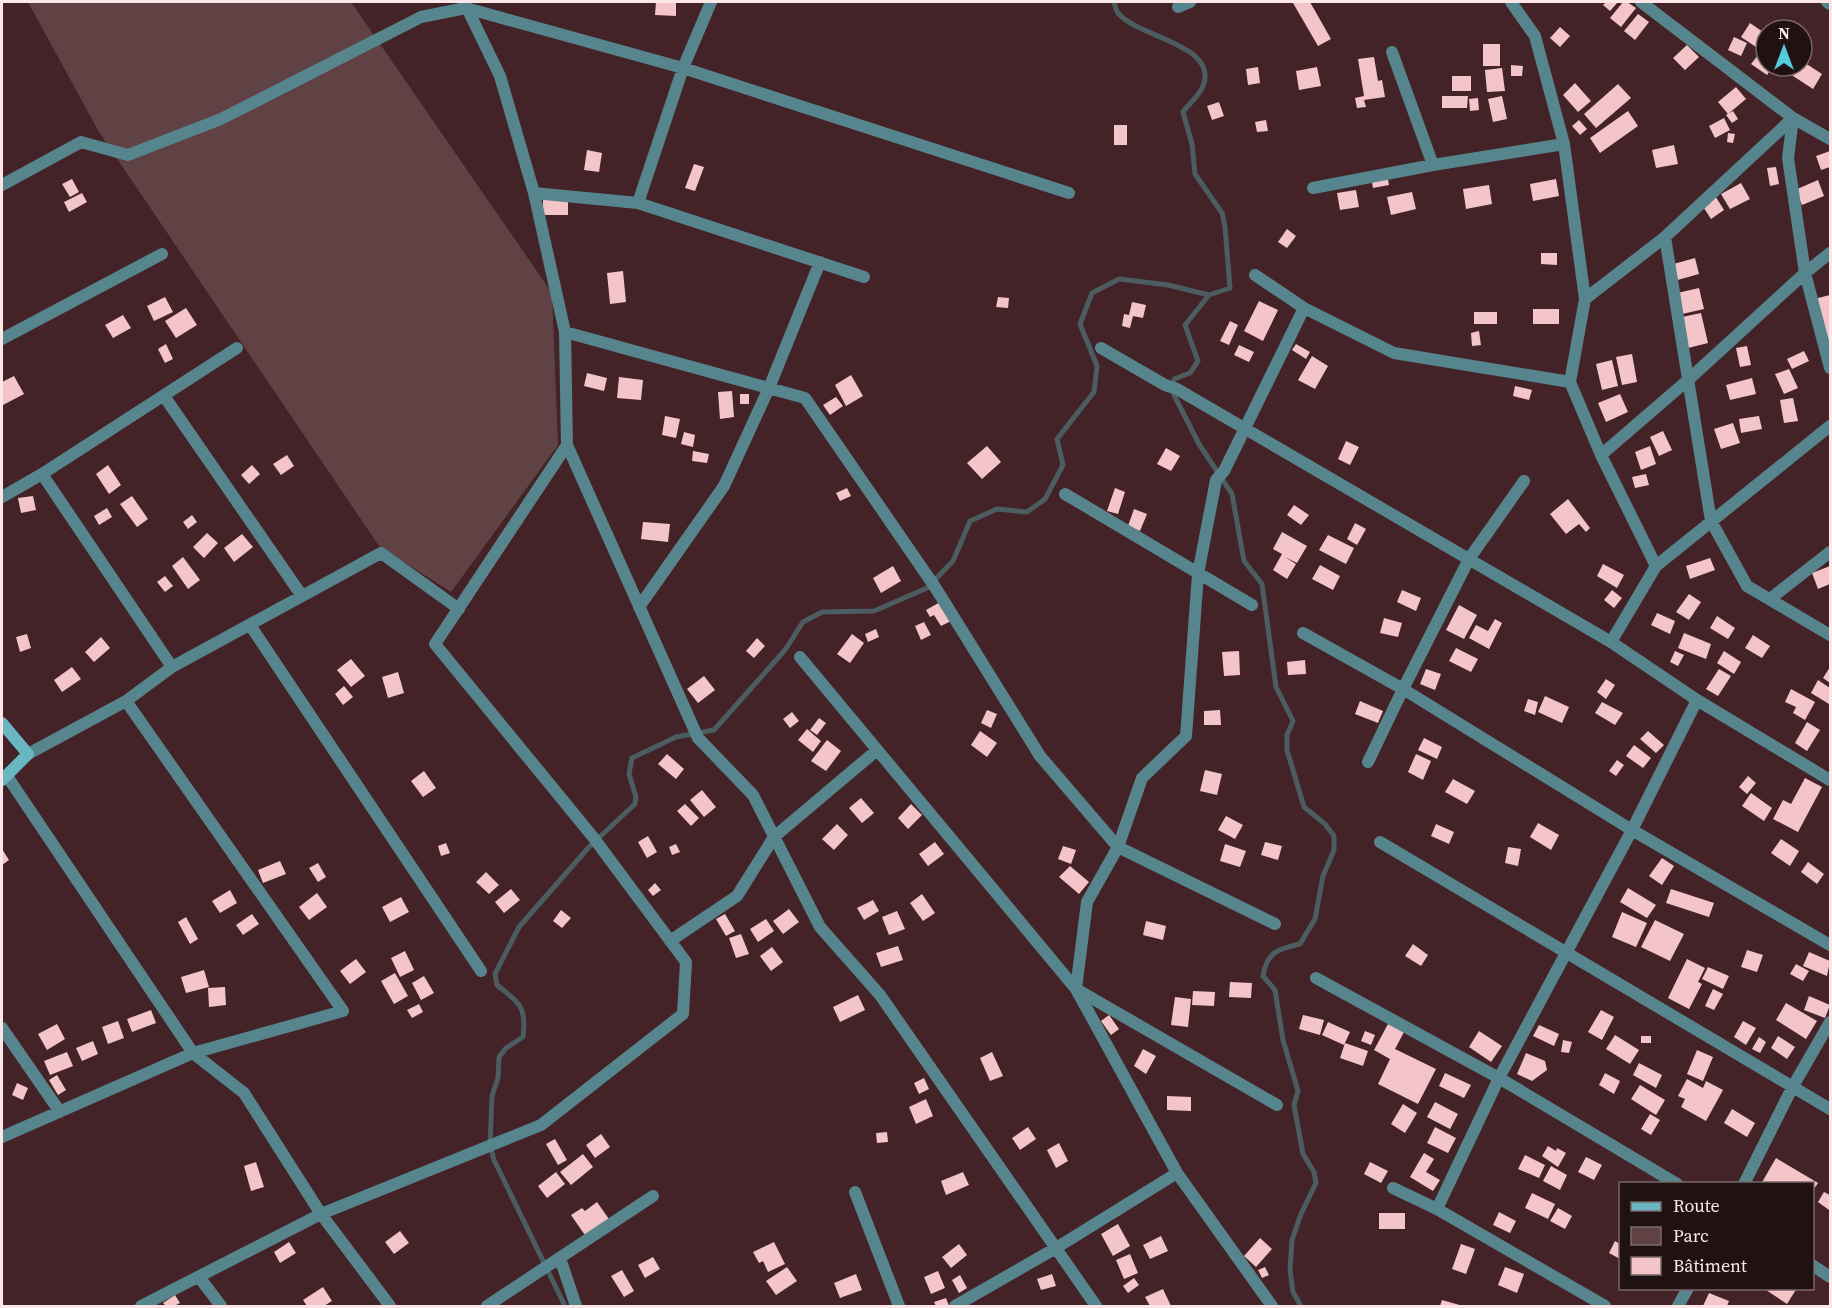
<svg xmlns="http://www.w3.org/2000/svg" width="1832" height="1308" font-family="'Source Serif 4',serif">
  <style>
    .green { fill: #604245 }
    .lines { fill: none; stroke-linecap: round; stroke-linejoin: round }
    .stream { stroke: #4c5d62; stroke-width: 5 }
    .building { fill: #f4c5c8 }
    .street { stroke: #57858d; stroke-width: 12 }
    .secondary { stroke: #6ab5c2; stroke-width: 12 }
  </style>
  <rect width="100%" height="100%" fill="#432327"/>
  <path class="green" d="M28 2H351L552 293 558 445 451 592 379 546 99 132Z"/>
  <g class="lines">
    <path class="stream" d="M1114 2C1115 5 1116 12 1119 14 1140 38 1219 45 1203 86 1199 96 1189 104 1183 112L1192 144 1195 174 1222 213 1225 227 1230 288 1209 295 1185 325 1198 361 1190 373 1174 379V395L1199 444 1232 494 1244 561 1262 584 1276 687 1293 721 1287 735V750L1304 807 1325 824 1334 836V850L1323 876 1315 919 1300 944C1278 949 1267 952 1263 976L1275 990 1283 1040 1298 1091 1294 1105 1303 1154 1314 1172 1316 1183 1301 1214 1292 1240 1290 1270 1293 1292 1301 1306
      M565 1306 494 1160 490 1145 492 1096 498 1078 499 1057 506 1048 523 1037C527 1006 519 1003 497 985L495 974 519 927 589 847 635 804 636 797 629 774 632 758 676 737 714 730 785 650 803 622 822 612 874 611 927 588 953 561 970 521 997 509 1027 512 1045 499 1063 465 1057 439 1094 392 1097 366 1080 324 1092 293 1119 279 1168 285 1209 295"/>
  </g>
  <path class="building" d="M656 2H676V16L655 15Z
    M1296 2H1310L1331 39 1318 46 1293 3Z
    M1606 2H1618L1610 11 1603 5Z
    M1623 2H1627L1636 8 1621 27 1610 18Z
    M1638 14 1649 22 1635 40 1624 31Z
    M1750 23 1766 34V39L1759 49 1741 37Z
    M1560 27 1570 36 1560 47 1550 38Z
    M1734 37 1747 43 1741 56 1728 50Z
    M1483 44H1500V66H1483Z
    M1687 45 1699 57 1685 70 1673 58Z
    M1759 54 1766 59V66H1773L1767 75 1751 64Z
    M1374 57 1378 81 1382 80 1385 97 1364 100 1366 107 1357 108 1355 98 1364 96 1358 59Z
    M1802 61 1822 74 1813 89 1790 74 1796 66H1802Z
    M1511 65 1523 66 1522 76H1511Z
    M1258 67 1260 83 1248 85 1246 69Z
    M1317 67 1321 86 1299 90 1296 71Z
    M1502 68 1505 91 1487 92 1485 70Z
    M1452 76H1471V91H1452Z
    M1575 83 1591 101 1578 112 1563 95Z
    M1618 84 1631 98 1596 128 1584 114Z
    M1736 87 1746 99 1728 114 1718 102Z
    M1442 96H1468L1467 108H1442Z
    M1502 96 1507 119 1493 122 1488 99Z
    M1478 98 1479 110 1470 111 1469 99Z
    M1219 102 1224 116 1212 120 1207 106Z
    M1628 111 1638 126 1600 153 1590 138Z
    M1733 111 1738 119 1732 123 1726 115Z
    M1724 118 1730 130 1715 138 1709 126Z
    M1266 120 1268 131 1257 132 1255 122Z
    M1579 120 1587 129 1580 135 1572 126Z
    M1114 125H1127V145H1114Z
    M1728 133 1735 134 1733 143 1727 142Z
    M1674 145 1678 164 1656 168 1652 150Z
    M587 150 602 153 599 172 584 170Z
    M1830 151V167L1821 170 1816 156Z
    M694 164 704 167 695 191 685 188Z
    M1776 167 1779 184 1770 186 1767 168Z
    M1387 174 1389 185 1373 188 1371 177Z
    M72 179 79 192 70 197 62 184Z
    M1556 179 1559 196 1533 201 1530 184Z
    M1818 180 1824 196 1802 205 1795 190Z
    M1741 183 1750 199 1730 209 1721 194Z
    M1489 185 1492 204 1466 209 1463 189Z
    M1356 190 1359 207 1340 210 1337 193Z
    M1412 192 1416 209 1391 215 1387 197Z
    M82 193 87 202 69 212 64 202Z
    M1714 194 1724 210 1711 219 1700 202Z
    M543 200H568V215H543Z
    M1287 229 1296 236 1287 248 1278 242Z
    M1541 253H1557V265L1541 264Z
    M1695 258 1699 274 1674 281 1670 265Z
    M623 271 626 302 610 304 607 273Z
    M1699 288 1704 309 1678 315 1673 294Z
    M1830 295V360L1814 299Z
    M165 297 173 312 154 321 147 306Z
    M998 297 1009 298 1008 308 996 307Z
    M1259 301 1278 310 1263 341 1244 331Z
    M1132 302 1146 305 1143 318 1133 316 1130 328 1122 326 1124 314 1129 315Z
    M186 308 197 325 176 338 165 321Z
    M1533 309H1559V324H1533Z
    M1474 312H1497V324H1474Z
    M1701 313 1708 343 1684 349 1677 318Z
    M123 315 131 328 113 338 105 325Z
    M1230 321 1238 325 1229 345 1220 341Z
    M1479 331 1481 345 1472 346 1471 333Z
    M166 344 173 359 165 363 158 349Z
    M1296 344 1310 352 1306 359 1292 350Z
    M1239 345 1254 352 1249 362 1234 355Z
    M1747 346 1751 365 1740 367 1736 348Z
    M1804 351 1809 361 1792 369 1787 359Z
    M1632 354 1637 382 1622 385 1616 357Z
    M1312 356 1328 366 1315 389 1298 380Z
    M1612 360 1618 386 1602 390 1596 364Z
    M1789 369 1798 388 1784 394 1775 374Z
    M587 373 607 378 604 391 584 386Z
    M851 375 863 396 846 406 835 385Z
    M14 376 24 394 3 405 2 382Z
    M619 377 643 380 641 400 617 398Z
    M1752 378 1756 394 1730 400 1726 385Z
    M1515 386 1532 390 1529 400 1513 396Z
    M732 391 734 417 720 419 718 392Z
    M740 394H749V404H740Z
    M1620 394 1628 412 1606 422 1598 403Z
    M836 397 843 406 830 415 823 405Z
    M1793 398 1798 421 1784 423 1780 400Z
    M665 416 680 419 676 438 662 435Z
    M1759 416 1762 429 1741 433 1739 419Z
    M1733 423 1740 443 1721 449 1714 429Z
    M1663 431 1672 450 1659 456 1650 437Z
    M684 432 695 435 693 447 681 444Z
    M1346 441 1359 447 1350 465 1338 459Z
    M987 446 1001 462 982 479 967 463Z
    M1650 446 1656 464 1641 470 1635 452Z
    M1166 448 1180 456 1171 471 1157 464Z
    M693 451 709 454 707 463 692 461Z
    M287 455 294 466 281 475 273 464Z
    M108 465 121 485 109 494 96 474Z
    M252 465 260 474 249 484 241 475Z
    M1646 474 1649 485 1635 488 1632 477Z
    M847 488 851 496 840 501 836 493Z
    M1115 488 1125 492 1118 514 1107 511Z
    M33 496 36 510 21 513 18 498Z
    M132 496 148 519 137 527 120 504Z
    M1568 499 1590 528 1586 532 1579 524 1566 534 1550 514Z
    M1294 505 1309 515 1301 525 1287 515Z
    M107 508 112 517 99 525 94 516Z
    M1134 509 1147 514 1140 531 1128 526Z
    M192 515 197 522 188 529 183 522Z
    M643 522 670 524 668 542 641 539Z
    M1355 523 1366 529 1357 545 1347 539Z
    M1282 532 1307 546 1297 563 1285 557 1296 564 1287 579 1273 570 1282 554 1273 549Z
    M207 533 218 543 204 558 193 547Z
    M242 534 253 547 234 562 224 548Z
    M1328 535 1354 548 1346 564 1319 550Z
    M183 557 200 580 188 589 172 566Z
    M1710 558 1715 570 1690 579 1686 566Z
    M1603 564 1624 575 1617 588 1597 576Z
    M1320 565 1340 576 1333 590 1312 579Z
    M893 566 901 581 881 593 873 578Z
    M1830 566V584L1818 589 1812 573Z
    M165 576 173 586 165 592 157 582Z
    M1402 590 1421 598 1416 611 1397 602Z
    M1612 590 1622 598 1614 608 1604 600Z
    M1689 594 1701 602 1689 620 1676 612Z
    M942 601 953 620 941 626 934 615 930 617 926 610Z
    M1459 605 1477 615 1464 639 1446 630Z
    M1657 613 1675 621 1670 634 1651 625Z
    M1717 616 1735 628 1728 639 1710 628Z
    M1384 618 1402 623 1398 637 1380 633Z
    M1495 619 1502 623 1489 649 1469 638 1476 625 1488 631Z
    M924 622 931 635 921 640 915 626Z
    M876 629 879 637 868 642 865 634Z
    M1684 633 1711 644 1706 659 1678 648Z
    M27 634 31 648 20 652 16 637Z
    M852 634 864 643 850 663 837 654Z
    M1753 635 1770 646 1762 658 1745 648Z
    M101 637 110 648 94 662 85 652Z
    M757 638 765 646 754 658 746 651Z
    M1456 648 1478 659 1471 672 1449 661Z
    M1239 651 1240 675 1224 676 1222 652Z
    M1675 651 1684 655 1678 666 1670 662Z
    M1724 651 1741 662 1734 674 1717 663Z
    M351 659 365 676 351 687 337 670Z
    M1305 660 1306 674 1288 675 1287 662Z
    M72 667 81 679 62 692 54 680Z
    M1830 667V683L1823 678Z
    M1426 669 1441 674 1435 690 1420 684Z
    M1719 669 1731 676 1718 696 1706 689Z
    M398 672 404 693 388 698 382 677Z
    M704 676 715 690 698 703 687 689Z
    M1606 679 1615 685 1606 699 1597 692Z
    M1818 680 1830 688 1829 704 1811 693Z
    M344 686 353 697 343 705 335 694Z
    M1791 689 1815 702 1805 720 1793 713 1796 707 1785 702Z
    M1545 696 1569 707 1562 723 1538 712Z
    M1528 699 1538 702 1535 715 1524 711Z
    M1360 701 1383 711 1378 723 1355 714Z
    M1602 702 1623 713 1615 725 1595 713Z
    M987 710 997 714 991 728 981 723Z
    M1220 710 1221 725H1204V711Z
    M792 712 799 721 790 728 783 719Z
    M819 718 826 723 817 735 810 730Z
    M1807 722 1820 730 1807 751 1795 743Z
    M807 729 821 741 813 752 798 740Z
    M980 731 997 743 987 757 971 745Z
    M1648 731 1664 745 1656 753 1640 739Z
    M1424 738 1442 747 1437 759 1418 750Z
    M827 740 841 751 826 771 811 761Z
    M1634 745 1651 758 1643 768 1626 756Z
    M667 754 684 769 676 779 658 764Z
    M1416 754 1431 761 1423 780 1408 772Z
    M1617 760 1624 765 1616 776 1609 771Z
    M1205 770 1222 774 1217 795 1200 791Z
    M424 771 436 788 423 797 411 781Z
    M1748 776 1756 783 1747 794 1739 787Z
    M1805 778 1822 787 1798 832 1773 819 1783 800 1791 804Z
    M1453 779 1475 791 1467 804 1445 792Z
    M702 790 716 807 704 817 690 800Z
    M1751 793 1772 808 1764 821 1742 806Z
    M861 798 874 813 862 823 849 808Z
    M685 804 699 818 691 826 677 811Z
    M911 804 922 815 908 829 898 818Z
    M1226 816 1243 825 1235 839 1218 830Z
    M1538 823 1559 835 1551 850 1530 837Z
    M837 824 848 835 834 850 822 839Z
    M1436 824 1454 832 1449 844 1431 836Z
    M648 836 657 852 647 858 638 842Z
    M1781 839 1799 851 1790 866 1771 853Z
    M935 842 944 854 928 866 919 854Z
    M1265 842 1282 846 1278 860 1261 855Z
    M446 843 450 853 441 856 438 846Z
    M676 844 680 852 672 855 669 847Z
    M1225 844 1246 851 1240 867 1220 861Z
    M1063 846 1076 850 1071 864 1058 859Z
    M1508 847 1521 849 1518 866 1505 863Z
    M2 849 9 860 2 865Z
    M1662 858 1674 866 1662 885 1649 876Z
    M280 861 286 874 263 883 258 870Z
    M1808 862 1824 874 1817 884 1801 872Z
    M318 863 326 877 318 882 309 868Z
    M1070 866 1089 882 1079 894 1059 877Z
    M486 872 499 885 489 894 476 882Z
    M655 883 661 890 653 896 648 890Z
    M1628 888 1656 905 1647 918 1620 902Z
    M511 889 520 900 504 913 495 902Z
    M1671 889 1714 903 1709 917 1666 903Z
    M230 890 237 903 220 913 212 901Z
    M317 893 327 907 309 920 299 907Z
    M922 894 935 913 923 921 910 903Z
    M401 897 409 912 390 922 382 907Z
    M873 900 879 911 864 920 857 908Z
    M789 909 799 922 783 934 773 921Z
    M561 910 571 918 562 928 553 921Z
    M897 911 905 929 889 935 882 917Z
    M1622 912 1647 923 1636 947 1612 937Z
    M252 914 259 924 243 935 236 925Z
    M725 914 735 931 726 936 716 919Z
    M186 917 198 939 190 944 178 922Z
    M766 919 774 931 758 942 750 929Z
    M1655 920 1684 934 1670 961 1641 947Z
    M1146 921 1166 926 1163 940 1143 935Z
    M741 934 749 954 736 958 729 938Z
    M1413 944 1428 955 1421 966 1405 956Z
    M898 946 903 960 881 967 876 953Z
    M772 947 783 962 771 971 760 956Z
    M1747 950 1763 955 1757 972 1741 967Z
    M405 951 414 970 400 977 391 958Z
    M1809 952 1830 961 1827 976 1803 966Z
    M356 959 366 972 350 984 340 971Z
    M1687 959 1705 968 1698 982 1702 984 1689 1009 1668 998Z
    M1796 964 1809 971 1803 981 1790 974Z
    M1708 967 1729 976 1723 989 1702 979Z
    M204 970 209 987 186 993 181 977Z
    M395 973 408 996 394 1004 381 981Z
    M424 976 434 993 421 1000 412 983Z
    M1230 982 1252 983 1251 998 1229 997Z
    M225 987 226 1005 209 1007 208 988Z
    M1713 989 1723 994 1714 1010 1705 1006Z
    M1193 991 1215 992 1214 1006 1192 1005Z
    M858 995 865 1010 840 1022 833 1007Z
    M1809 996 1830 1005 1825 1018 1804 1010Z
    M1175 997 1191 999 1188 1027 1171 1025Z
    M1786 1003 1817 1021 1806 1039 1776 1020Z
    M419 1004 423 1012 412 1018 407 1010Z
    M151 1010 156 1023 132 1032 127 1019Z
    M1601 1010 1614 1017 1602 1040 1588 1032Z
    M1109 1015 1119 1029 1111 1035 1101 1021Z
    M1303 1015 1324 1020 1320 1035 1299 1029Z
    M118 1021 124 1038 108 1044 102 1027Z
    M1743 1021 1756 1028 1746 1045 1734 1037Z
    M1328 1022 1350 1032 1344 1045 1322 1035Z
    M57 1024 65 1039 47 1050 38 1034Z
    M1388 1024 1404 1032 1395 1049 1436 1069 1418 1104 1378 1084 1390 1059 1374 1050Z
    M1539 1025 1559 1034 1554 1046 1533 1036Z
    M1365 1031 1375 1035 1371 1045 1361 1041Z
    M1479 1031 1502 1046 1491 1062 1469 1047Z
    M1615 1035 1639 1050 1630 1064 1606 1049Z
    M1641 1036H1651V1043H1641Z
    M1778 1036 1795 1047 1787 1059 1771 1048Z
    M1759 1037 1766 1042 1760 1053 1752 1049Z
    M1563 1040 1572 1042 1569 1053 1561 1052Z
    M93 1041 98 1054 82 1061 76 1048Z
    M1345 1043 1368 1051 1363 1066 1340 1058Z
    M1143 1049 1156 1056 1146 1074 1134 1066Z
    M1697 1050 1713 1057 1703 1081 1687 1074Z
    M67 1052 73 1066 50 1075 44 1061Z
    M992 1052 1003 1076 990 1081 980 1058Z
    M1526 1053 1545 1061 1547 1070 1532 1081 1517 1074Z
    M1639 1063 1662 1075 1656 1088 1633 1075Z
    M1445 1073 1471 1085 1464 1098 1439 1086Z
    M1605 1073 1620 1081 1614 1094 1599 1085Z
    M57 1075 66 1090 58 1095 49 1080Z
    M924 1078 929 1089 919 1094 914 1083Z
    M1687 1079 1703 1088 1706 1081 1723 1090 1706 1121 1681 1107 1685 1099 1678 1096Z
    M17 1083 28 1088 23 1100 12 1095Z
    M1640 1085 1665 1100 1656 1115 1631 1099Z
    M1167 1096 1191 1097V1111L1167 1110Z
    M926 1099 933 1116 916 1124 909 1107Z
    M1435 1102 1458 1114 1450 1129 1427 1117Z
    M1403 1104 1417 1113 1405 1133 1391 1124Z
    M1732 1109 1755 1123 1747 1137 1724 1123Z
    M1650 1114 1660 1120 1651 1135 1641 1129Z
    M1028 1127 1036 1139 1020 1150 1012 1138Z
    M1435 1127 1456 1138 1448 1153 1427 1143Z
    M887 1132 888 1142 877 1143 876 1133Z
    M601 1134 610 1147 595 1158 586 1145Z
    M555 1139 567 1160 558 1165 546 1144Z
    M1059 1143 1068 1161 1056 1168 1047 1150Z
    M1548 1146 1556 1151 1557 1148 1566 1153 1558 1167 1542 1156Z
    M1424 1153 1434 1159 1426 1172 1440 1180 1433 1191 1410 1177Z
    M583 1154 593 1167 571 1185 560 1172Z
    M1525 1155 1545 1165 1539 1178 1518 1169Z
    M1586 1157 1602 1165 1594 1180 1578 1172Z
    M1776 1158 1818 1183 1812 1192V1184H1761Z
    M256 1162 264 1187 251 1191 244 1166Z
    M1370 1162 1388 1171 1381 1183 1364 1174Z
    M1551 1166 1567 1175 1560 1190 1543 1181Z
    M556 1172 565 1184 547 1198 538 1186Z
    M963 1172 969 1185 946 1195 941 1181Z
    M1824 1192 1830 1195 1829 1210 1818 1202Z
    M1532 1193 1555 1204 1548 1219 1525 1208Z
    M597 1202 611 1222 587 1238 571 1215 582 1208 585 1211Z
    M1558 1208 1572 1216 1565 1229 1550 1221Z
    M1499 1212 1516 1221 1510 1233 1493 1225Z
    M1379 1213H1405V1229H1379Z
    M1118 1224 1130 1246 1113 1256 1101 1234Z
    M400 1231 409 1243 394 1254 385 1242Z
    M1161 1236 1168 1251 1150 1259 1143 1245Z
    M1260 1238 1272 1249 1256 1267 1244 1256Z
    M1615 1241 1620 1244V1259L1609 1253Z
    M289 1242 296 1253 280 1263 274 1252Z
    M774 1242 785 1264 768 1272 763 1261 759 1263 753 1252Z
    M959 1244 967 1255 951 1268 942 1257Z
    M1461 1244 1475 1249 1466 1274 1452 1269Z
    M1130 1254 1138 1273 1124 1279 1116 1260Z
    M653 1257 660 1269 645 1278 638 1265Z
    M787 1267 797 1281 776 1295 766 1281Z
    M1265 1267 1269 1275 1262 1278 1258 1270Z
    M1505 1267 1524 1274 1517 1293 1498 1285Z
    M622 1270 634 1291 624 1297 611 1276Z
    M938 1271 945 1288 931 1294 924 1277Z
    M856 1274 862 1290 840 1298 834 1283Z
    M1052 1274 1056 1286 1041 1290 1037 1279Z
    M960 1275 967 1288 959 1293 952 1280Z
    M1134 1278 1139 1285 1128 1293 1123 1286Z
    M323 1287 332 1301 324 1306H307L303 1300Z
    M1763 1288H1797L1787 1304Z
    M1163 1289 1171 1306H1150L1145 1297Z
    M1709 1293 1729 1301 1727 1306H1703Z
    M175 1295 180 1303 174 1306H166L163 1303Z
    M946 1298 949 1306H936L934 1302Z
    M1442 1300 1463 1306H1440Z"/>
  <g class="lines">
    <path class="street" d="M1511 2 1535 36 1564 144 1585 299 1570 382 1601 455 1656 566
      M1641 2 1793 118 1830 139
      M1827 2 1830 4
      M1178 7 1190 2
      M1392 52 1433 165
      M1793 118 1788 158 1805 273 1830 368
      M2 185 81 142 128 155 221 119 421 17 466 8 683 68 1069 193
      M1313 188 1433 165 1564 144
      M534 193 638 203 864 277
      M638 203 683 68 711 2
      M1665 237 1711 521 1747 586 1830 635
      M1255 275 1304 308 1394 353 1570 382
      M1585 299 1665 237 1793 118
      M565 332 805 398 935 587 1040 756 1118 847 1275 924
      M2 339 162 254
      M1101 348 1165 385 1177 389 1611 642 1697 700 1830 780
      M164 396 302 596
      M567 445 698 738 753 795 820 927 880 995 1096 1306
      M1601 455 1688 380 1805 273 1830 253
      M42 474 172 667
      M1065 494 1252 605
      M2 497 42 474 237 348
      M1770 599 1830 552
      M639 607 724 486 769 388 820 262
      M250 625 481 971
      M1303 633 1403 689 1632 830 1830 945
      M1611 642 1656 566 1830 426
      M800 657 1076 989 1177 1173 1272 1306
      M28 754 126 701 172 667 381 553 459 609
      M1368 762 1403 689 1469 559 1524 481
      M7 776 193 1053 244 1093 321 1214 390 1306
      M1380 842 1830 1109
      M670 941 737 896 774 837 876 751
      M1316 978 1499 1078 1677 1184
      M2 1028 60 1112
      M1277 1105 1076 989 1087 902 1118 847 1142 778 1186 736 1198 574 1216 480 1224 471 1304 308
      M2 1137 193 1053 343 1011 126 701
      M1744 1184 1792 1088 1830 1022
      M1393 1188 1437 1209 1605 1306
      M855 1192 899 1306
      M1437 1209 1499 1078 1632 830 1697 700
      M560 1258 576 1306
      M1812 1265 1830 1277
      M199 1277 221 1306
      M141 1306 321 1214 541 1125 683 1014 686 962 593 837 435 644 567 445 565 332 534 193 500 76 464 2
      M487 1306 653 1196
      M955 1306 1056 1248 1177 1173
      M1678 1306 1688 1288"/>
    <path class="secondary" d="M2 723 28 754 2 780"/>
  </g>
  <rect width="1832" height="1308" fill="none" stroke="#fde6e8" stroke-width="6"/>
  <rect x="1619" y="1182" width="195" height="108" fill="#201213" stroke="#786768" stroke-width="1.5"/>
  <rect x="1631" y="1202" width="30" height="9" fill="#6ab5c2" stroke="#786768" stroke-width="1.5"/>
  <text x="1673" y="1212" font-size="18" fill="#fde6e8">Route</text>
  <rect x="1631" y="1227" width="30" height="18" fill="#604245" stroke="#786768" stroke-width="1.5"/>
  <text x="1673" y="1242" font-size="18" fill="#fde6e8">Parc</text>
  <rect x="1631" y="1257" width="30" height="18" fill="#f4c5c8" stroke="#786768" stroke-width="1.5"/>
  <text x="1673" y="1272" font-size="18" fill="#fde6e8">Bâtiment</text>
  <g transform="translate(1784 48)"><circle r="28" fill="#201213" stroke="#786768" stroke-width="1.5"/>
  <path d="M0-4.5L10 22L0 15L-10 22Z" fill="#54cadd"/>
  <text y="-9" font-size="16" font-weight="bold" text-anchor="middle" fill="#fde6e8">N</text>
  </g>
</svg>
